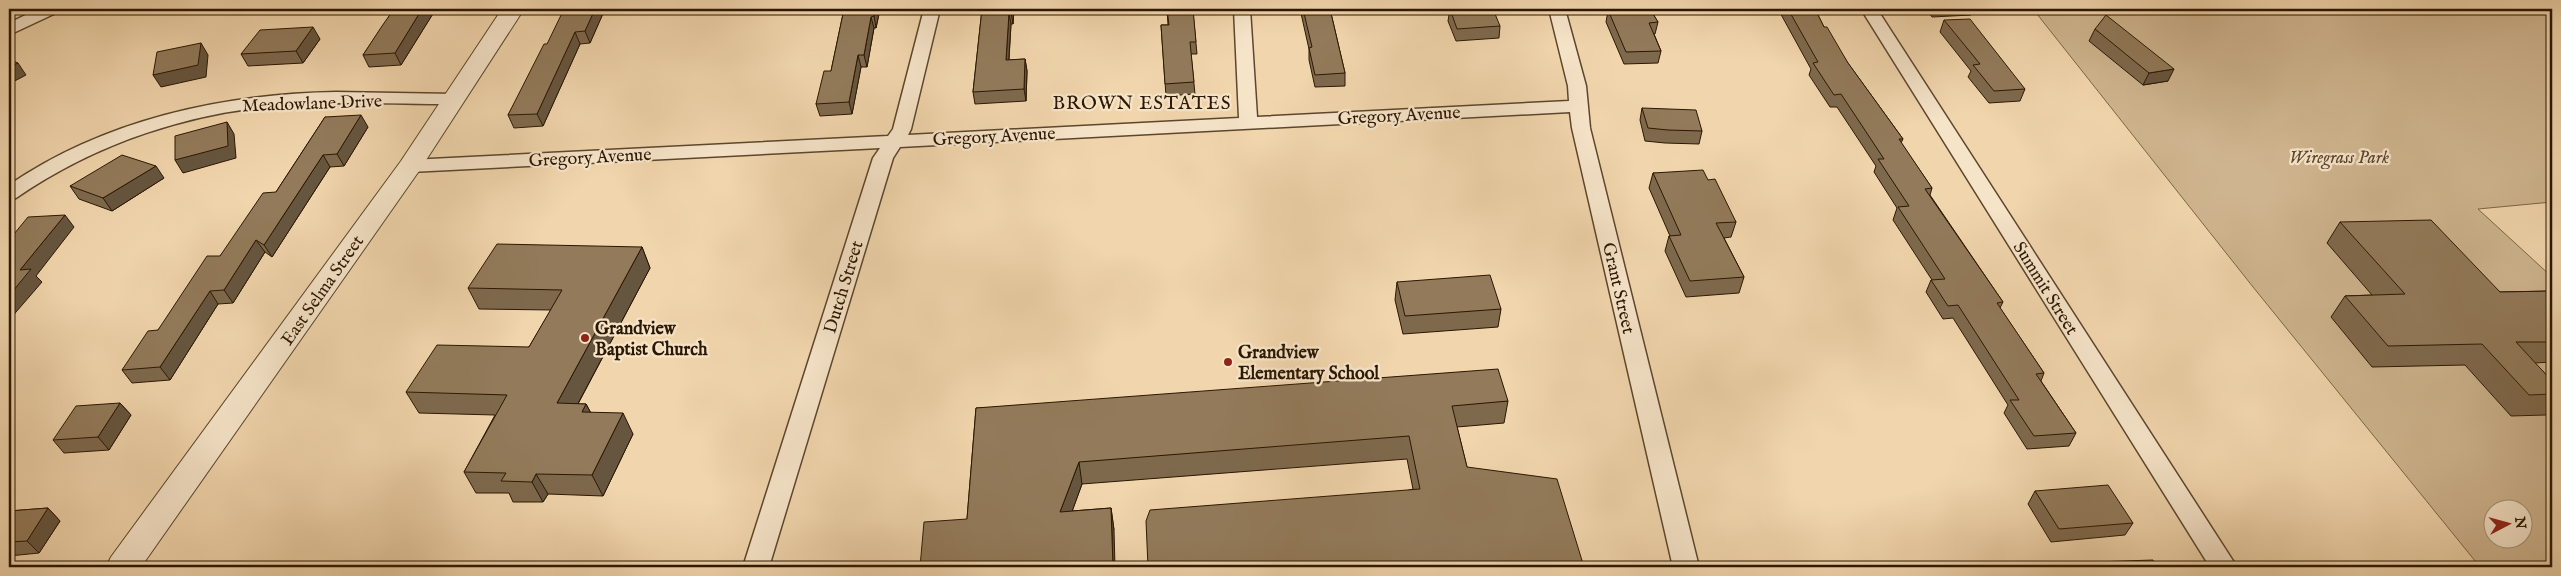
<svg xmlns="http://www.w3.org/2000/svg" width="2561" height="576" font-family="'IM FELL English',serif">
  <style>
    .green { fill: #cfb58f; stroke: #7d6648; fill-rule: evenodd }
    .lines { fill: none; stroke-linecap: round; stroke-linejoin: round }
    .minor-casing { stroke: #5c462c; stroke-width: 3 }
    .tertiary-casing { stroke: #5c462c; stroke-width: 2 }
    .minor { fill: #f6e4c9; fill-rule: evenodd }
    .tertiary { fill: #f6e4c9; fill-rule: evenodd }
    .wall { fill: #7e694d; stroke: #2b1702 }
    .shaded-wall { fill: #66553f; stroke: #2b1702 }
    .building { fill: #927a5a; stroke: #2b1702 }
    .poi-dot { fill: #8f2418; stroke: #f6e4c9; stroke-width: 2 }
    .labels { text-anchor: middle; stroke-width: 4.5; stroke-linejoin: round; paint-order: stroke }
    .street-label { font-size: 18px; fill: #2b1702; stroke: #f6e4c9 }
    .park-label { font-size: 18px; font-style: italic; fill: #5c462c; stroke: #f6e4c9 }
    .poi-label { font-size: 18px; font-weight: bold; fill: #2b1702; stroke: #f6e4c9; text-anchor: start }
    .neighbourhood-label { font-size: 19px; letter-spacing: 1px; fill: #2b1702; stroke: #f6e4c9 }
  </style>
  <rect width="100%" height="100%" fill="#f1d5ac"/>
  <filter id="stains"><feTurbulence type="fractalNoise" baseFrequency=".004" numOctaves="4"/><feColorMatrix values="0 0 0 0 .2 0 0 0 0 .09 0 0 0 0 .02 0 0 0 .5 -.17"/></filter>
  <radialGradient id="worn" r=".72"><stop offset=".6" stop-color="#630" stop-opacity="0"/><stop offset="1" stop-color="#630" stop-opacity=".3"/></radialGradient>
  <path class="green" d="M2033 9H2552V202L2478 209 2552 277V567H2480L2253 287ZM2494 508H2524V538H2494Z"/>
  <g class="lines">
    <defs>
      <path id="minor" d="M38 9H58L56 13 9 35V23Z
        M924 9H940L911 129 908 135 1239 118 1234 9H1250L1257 117 1569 101 1568 86 1549 9H1565L1586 86 1590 128 1699 567H1673L1572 128 1570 112 900 147 893 158 769 567H743L873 158 880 148 410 172 403 170 400 166 403 162 410 160 888 136 893 129Z
        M1861 9H1877L2237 567H2210Z
        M336 92 455 94 461 95 464 99 461 103 455 104C400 104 344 101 288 105 191 111 96 143 16 198L9 200V185C104 120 221 94 336 92Z"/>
      <path id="tertiary" d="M502 9H524L419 171 141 567H106L111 557 401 161Z"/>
    </defs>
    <use href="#minor" class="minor-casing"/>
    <use href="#tertiary" class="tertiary-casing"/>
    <use href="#minor" class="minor"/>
    <use href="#tertiary" class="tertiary"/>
  </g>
  <path class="wall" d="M394 9H439L437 12H434L401 65 369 67 363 55Z
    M605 9 590 43 580 44 543 126 514 128 508 115 547 44Z
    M838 9H880L876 28H874L867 67H861L852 114 820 116 816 104 831 71 843 14H840Z
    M982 9H1014L1013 24H1011L1009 60 1025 59 1027 71 1026 101 975 104 973 92Z
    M1167 9H1200V12H1193L1197 54H1191L1195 94 1166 96 1161 25H1168Z
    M1300 9H1330L1345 73V86L1315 87 1309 60V49Z
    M1450 9 1500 26 1499 38 1456 41 1448 21Z
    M1607 9H1650L1658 22 1655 34H1654L1661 51 1658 63 1624 64 1606 22 1608 11Z
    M1778 9H1815L1824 27 1848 63 1903 139 1901 143 1932 188 1930 195 2003 302 2000 308 2044 373 2041 381 2076 433 2069 446 2027 449 2004 413 2008 405 1953 318 1943 319 1926 292 1931 280H1932L1893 220 1897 208 1874 172 1876 166 1837 107H1830L1809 75 1811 69Z
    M1926 9H1974L1971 15 1932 17Z
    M1944 20 2025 89 2020 101 1989 103 1968 77 1971 71 1940 32Z
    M2095 29 2168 81 2143 85 2089 41Z
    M320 39 303 63 248 66 241 54Z
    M1642 108 1702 131 1699 144 1665 143 1645 141 1640 120Z
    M325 117 368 127 344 166 330 167 272 257 265 252 233 303 218 304 170 380 132 383 122 370 158 330 220 256 276 192Z
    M1653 173 1708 180 1736 222 1731 237 1724 238 1744 277 1739 293 1686 297 1665 251 1669 236H1670L1649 188Z
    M164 178 112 211 79 199 70 186Z
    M2340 222 2500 292 2552 291V362L2535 363 2552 381V407L2546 415 2511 416 2465 365 2372 367 2331 317 2345 296 2372 295 2327 243Z
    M642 247 650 268 578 404H586L591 413 633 434 603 496 548 494 543 502H513L509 493H476L464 472 495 415 419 413 406 392 529 347 551 310 479 309 468 288Z
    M1397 282 1501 309 1498 327 1403 334 1395 300Z
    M1508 401 1504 423 1457 427 1467 467 1584 567H1148L1413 489 1407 459 1082 484 1072 511 1111 508 1114 530 967 519 976 408Z
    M120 403 131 415 109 450 64 453 53 440Z
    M2035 491 2133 523 2125 535 2051 542 2028 504Z
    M48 508 60 521 39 553 9 556V511Z
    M2094 562 2157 567H2091Z"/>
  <path class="shaded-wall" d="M422 9H432L434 12 401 65 395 53Z
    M595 9H605L590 43 585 31Z
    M875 9H880L876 28 874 16Z
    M1011 9H1014L1013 24 1011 12Z
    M1009 13 1011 24 1008 72 1006 60Z
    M871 17 874 28 867 67 864 55Z
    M313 27 320 39 303 63 296 51Z
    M575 32 580 44 543 126 537 114Z
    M201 43 208 55 206 77 161 87 153 75Z
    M858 55 861 67 852 114 849 102Z
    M1025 59 1027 71 1026 101 1024 89Z
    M18 63 26 75 9 84V67Z
    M2174 69 2168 81 2143 85 2149 73Z
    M361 115 368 127 344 166 337 154Z
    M227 122 234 134 236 158 183 173 175 160Z
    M323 155 330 167 272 257 264 245Z
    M156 166 164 178 112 211 103 198Z
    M65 215 74 227 36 276 42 282 10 319 9 318V296L20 270Z
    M256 240 265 252 233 303 224 290Z
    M642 247 650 268 567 424 557 403Z
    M210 291 218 304 170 380 160 367Z
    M120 403 131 415 109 450 98 437Z
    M586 404 597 425 582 412Z
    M623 413 633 434 603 496 592 475Z
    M1079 462 1082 484 1064 534 1060 512Z
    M536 474 548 494 543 502 532 482Z
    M48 508 60 521 39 553 27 541Z
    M1111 508 1114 530 1115 567H1113Z"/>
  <path class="building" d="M394 9H422L395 53 363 55 382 26Z
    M564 9H595L585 31 575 32 537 114 508 115 544 44H547Z
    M844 9H875L874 16 871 17 864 55H858L849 102 816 104 824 71H831Z
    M982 9H1011V12L1009 13 1006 60 1025 59 1024 89 973 92Z
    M1167 9H1193L1196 42H1190L1194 82 1165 84 1161 25H1169Z
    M1303 9H1330L1345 73 1315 75 1309 48 1312 47Z
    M1450 9H1493L1500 26 1457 29Z
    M1615 9H1650L1658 22 1649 23 1661 51 1626 52 1608 10H1615Z
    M1788 9H1815L1824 27H1827L1848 63 1903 139H1899L1932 188 1925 189 2003 302 1997 303 2044 373 2036 374 2076 433 2034 436 2010 400H2019L1958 305 1948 306 1931 280 1945 279 1898 207 1909 206 1878 159H1884L1841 94 1834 95 1813 63 1818 62Z
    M2106 15 2174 69 2149 73 2095 29Z
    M1970 19 2025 89 1994 91 1973 65 1980 64 1944 20Z
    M313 27 296 51 241 54 260 30Z
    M201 43 198 65 153 75 157 52Z
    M9 59 18 63 9 67Z
    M1642 108 1696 110 1702 131 1668 130 1648 128Z
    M361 115 337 154 323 155 264 245 256 240 224 290 210 291 160 367 122 370 148 331 158 330 207 256H220L263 193 276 192 325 117Z
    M227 122 228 146 175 160V136Z
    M122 155 156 166 103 198 70 186Z
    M1703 170 1708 180 1715 179 1736 222 1716 223 1744 277 1690 281 1669 236 1681 235 1653 173Z
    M65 215 20 270 31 269 9 296V240L28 217Z
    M2431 220 2500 292 2552 291V342H2516L2552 381V394L2529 395 2482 344 2388 346 2345 296 2405 294 2340 222Z
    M497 244 642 247 557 403 586 404 582 412 623 413 592 475 536 474 532 482 501 481 506 473 464 472 507 395 406 392 437 345 529 347 562 290 468 288Z
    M1490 275 1501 309 1405 316 1397 282Z
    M1498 369 1508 401 1452 406 1467 467 1557 479 1584 567H1419V565L1397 567H1148L1146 521 1150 510 1420 489 1409 436 1079 462 1060 512 1111 508 1113 567H920L924 522 967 519 976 408Z
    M120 403 98 437 53 440 76 406Z
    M2108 485 2133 523 2059 529 2035 491Z
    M48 508 27 541 9 542V511Z
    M2153 560 2157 567H2097L2094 562Z"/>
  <g class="poi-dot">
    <circle cx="585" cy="338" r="5"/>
    <circle cx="1228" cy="362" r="5"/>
  </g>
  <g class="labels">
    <g class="street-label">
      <text transform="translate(312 103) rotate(-2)" y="6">Meadowlane Drive</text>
      <text transform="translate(1399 115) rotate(-3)" y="6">Gregory Avenue</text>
      <text transform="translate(994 136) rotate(-3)" y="6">Gregory Avenue</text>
      <text transform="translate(590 157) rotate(-3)" y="6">Gregory Avenue</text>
      <text transform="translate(843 287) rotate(-73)" y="6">Dutch Street</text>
      <text transform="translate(1619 288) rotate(77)" y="6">Grant Street</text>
      <text transform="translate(2046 288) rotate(58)" y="6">Summit Street</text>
      <text transform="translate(322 290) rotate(-55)" y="6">East Selma Street</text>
    </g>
    <g class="park-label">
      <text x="2339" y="163">Wiregrass Park</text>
    </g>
    <g class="poi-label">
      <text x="595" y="334">Grandview<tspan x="595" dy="21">Baptist Church</tspan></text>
      <text x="1238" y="358">Grandview<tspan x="1238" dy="21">Elementary School</tspan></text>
    </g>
    <g class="neighbourhood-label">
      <text x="1142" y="109">BROWN ESTATES</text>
    </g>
  </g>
  <rect width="2561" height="576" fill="none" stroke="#f1d5ac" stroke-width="30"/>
  <rect x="10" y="10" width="2541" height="556" fill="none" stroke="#2b1702" stroke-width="2.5"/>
  <rect x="15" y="15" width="2531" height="546" fill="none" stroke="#2b1702"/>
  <g transform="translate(2508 524) rotate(84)"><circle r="24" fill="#f6e4c9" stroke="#a59279"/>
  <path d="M0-4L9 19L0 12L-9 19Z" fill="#8f2418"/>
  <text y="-8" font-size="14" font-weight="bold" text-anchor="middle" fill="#2b1702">N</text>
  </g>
  <rect width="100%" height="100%" filter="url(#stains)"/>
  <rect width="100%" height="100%" fill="url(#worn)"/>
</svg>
